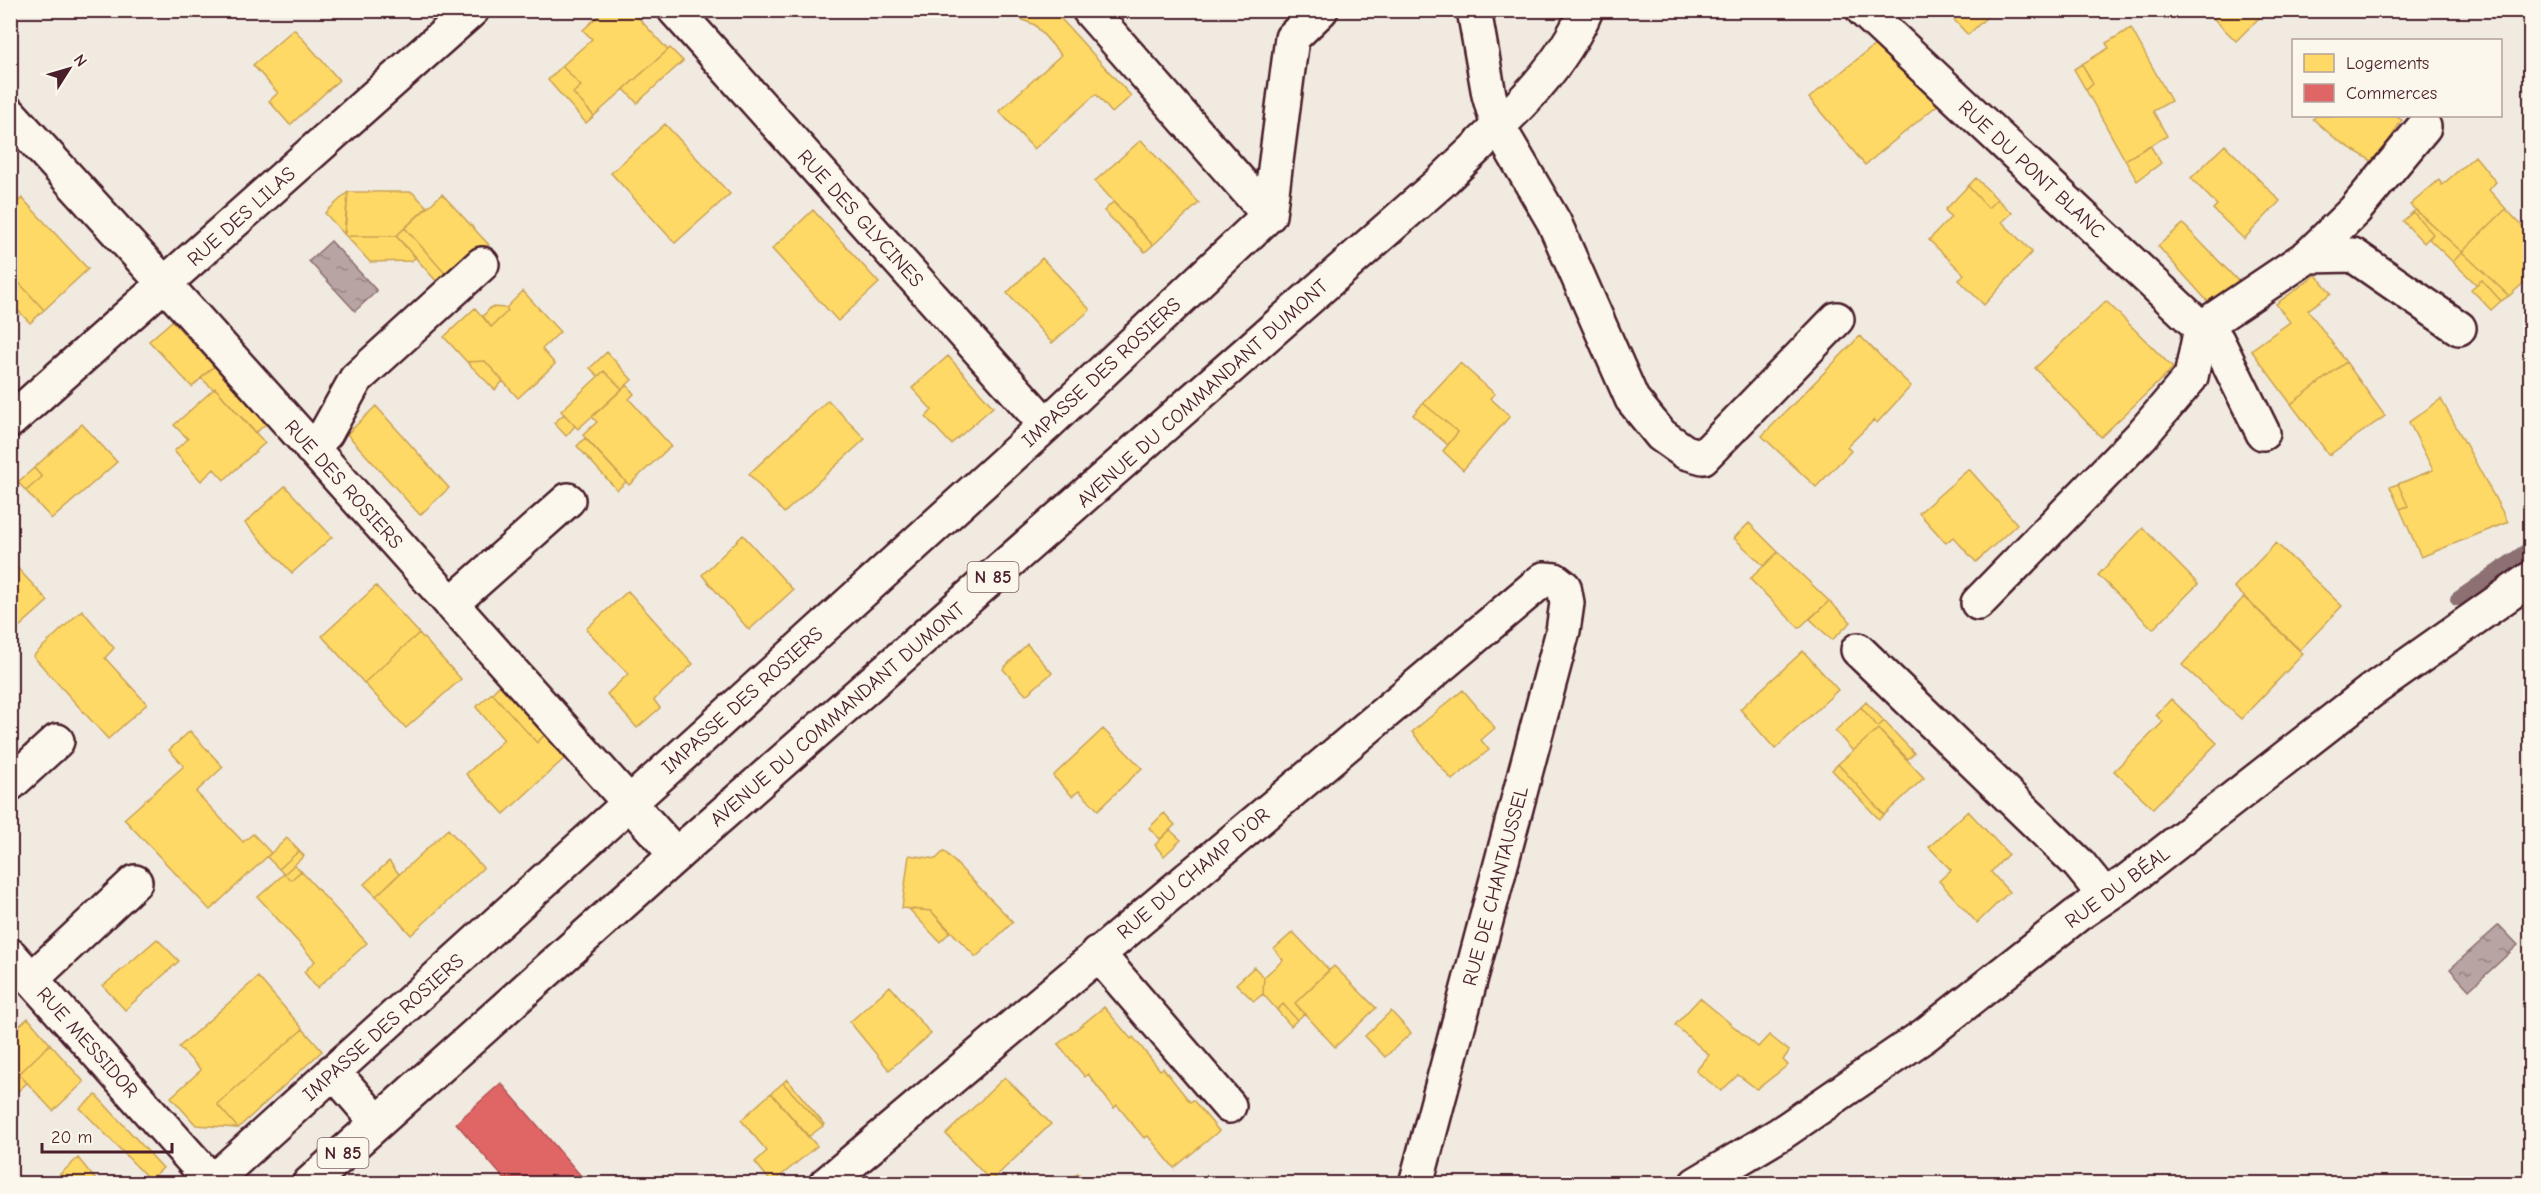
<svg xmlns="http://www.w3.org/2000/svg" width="2541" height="1194" font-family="'Comic Neue',sans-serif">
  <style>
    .water { fill: url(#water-ripples); stroke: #8c6f72; stroke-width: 1.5 }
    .homes { fill: #ffd966; stroke: #c9a154; stroke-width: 1.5 }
    .shops { fill: #e06666; stroke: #b35154; stroke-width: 1.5 }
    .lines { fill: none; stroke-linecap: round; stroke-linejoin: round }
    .stream { stroke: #8c6f72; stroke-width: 14 }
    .minor-casing { stroke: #4a1f2b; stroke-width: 38 }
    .major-casing { stroke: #4a1f2b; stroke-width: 38 }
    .minor { stroke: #fbf7ec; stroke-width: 33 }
    .major { stroke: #fbf7ec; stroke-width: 33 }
    .labels { text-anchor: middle; stroke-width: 6; stroke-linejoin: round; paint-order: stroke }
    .shield { fill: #fbf7ec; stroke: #7f6065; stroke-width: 1.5 }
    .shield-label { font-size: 18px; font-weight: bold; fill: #4a1f2b }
    .street-label { font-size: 20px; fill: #4a1f2b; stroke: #fbf7ec }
  </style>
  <defs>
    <pattern id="water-ripples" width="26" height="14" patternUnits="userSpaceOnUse" patternTransform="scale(1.5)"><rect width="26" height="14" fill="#b8a4a2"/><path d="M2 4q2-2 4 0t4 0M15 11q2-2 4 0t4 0" fill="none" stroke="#988584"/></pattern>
  </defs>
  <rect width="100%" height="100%" fill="#f0eae0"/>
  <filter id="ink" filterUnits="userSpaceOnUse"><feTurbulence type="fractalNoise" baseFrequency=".0167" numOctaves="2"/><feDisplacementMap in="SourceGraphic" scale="12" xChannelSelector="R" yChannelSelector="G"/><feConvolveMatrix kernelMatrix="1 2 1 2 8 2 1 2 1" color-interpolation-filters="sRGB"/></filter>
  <g filter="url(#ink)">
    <path class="water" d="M331 241 377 291 355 311 309 261Z
      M2499 925 2518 945 2469 990 2450 969Z"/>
    <path class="homes" d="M605 10H631L668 50 594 116 573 93 581 86 562 66 592 39 583 30Z
      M1009 10H1053L1131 96 1112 113 1096 94 1034 149 999 111 1061 55 1035 25 1013 16Z
      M1945 10H1994L1968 35Z
      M2205 10H2267L2236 41Z
      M2131 28 2171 101 2153 111 2167 136 2125 160 2086 90 2093 84 2082 64 2109 48 2106 43Z
      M294 29 339 80 290 125 269 101 278 93 253 65Z
      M1880 41 1941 102 1865 165 1809 98Z
      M670 48 683 61 637 103 624 89Z
      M2082 64 2093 84 2086 90 2074 69Z
      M562 66 581 86 573 93 594 116 586 123 548 80Z
      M2316 116H2395L2402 120 2375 163 2337 140 2313 119Z
      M665 124 730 194 675 243 611 173Z
      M1141 140 1199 203 1153 245 1095 181Z
      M2150 145 2161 163 2137 181 2125 160Z
      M2225 145 2280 201 2244 239 2213 209 2217 205 2191 178Z
      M2475 156 2496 182 2489 190 2506 209 2462 252 2410 205 2439 180 2442 185Z
      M1976 178 1997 199 1988 208 1968 186Z
      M1968 186 1988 208 1997 199 2012 213 2002 222 2032 252 1984 305 1959 280 1964 274 1929 240 1951 217 1945 210Z
      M348 192H412L427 207 396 236H350L348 238 344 234Z
      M348 192 345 233 344 234 325 213Z
      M442 194 489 245 450 279 405 228Z
      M22 198 88 269 44 310 10 273V209Z
      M1113 202 1153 245 1145 252 1104 211Z
      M2506 209 2529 233 2530 231V268L2525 273 2529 278 2509 296 2462 252Z
      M813 210 879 283 838 321 772 249Z
      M2416 210 2462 252 2453 262 2429 239 2433 234 2413 212Z
      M2413 212 2433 234 2424 243 2403 221Z
      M2183 224 2240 283 2210 304 2158 246Z
      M405 228 450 279 439 284 396 236Z
      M350 236H396L416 257 411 261 370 262 348 238Z
      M2462 252 2509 296 2501 301 2482 280 2476 284 2453 262Z
      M1042 258 1090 310 1052 343 1007 293Z
      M10 273 44 310 30 323 10 302Z
      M2316 275 2331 293 2308 310 2346 362 2291 404 2251 350 2290 322 2276 304Z
      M2482 280 2501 301 2491 310 2471 289Z
      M523 291 560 332 542 349 555 364 518 398 485 361 467 362 444 337 475 308 491 327 508 311 506 308Z
      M2106 301 2173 368 2101 437 2035 368Z
      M491 307 506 308 508 311 491 327 483 316Z
      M172 321 214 366 192 387 149 341Z
      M1860 336 1911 386 1877 423 1874 420 1847 447 1851 451 1816 487 1762 436Z
      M607 352 632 380 622 389 604 371 598 376 590 368Z
      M948 356 993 407 951 444 926 417 932 410 912 388Z
      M485 361 503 381 495 390 467 362Z
      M2346 362 2385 416 2329 455 2291 404Z
      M1460 363 1495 394 1490 398 1510 416 1463 470 1443 451 1458 432 1423 403Z
      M214 366 266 424 255 433 215 388 213 389 201 378Z
      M604 371 622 389 578 429 561 411Z
      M627 385 634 394 629 399 671 446 629 485 583 435 597 422 592 417Z
      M215 388 265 443 224 480 214 469 201 481 174 451 188 439 174 425Z
      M2441 399 2508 522 2421 557 2400 509 2408 506 2398 484 2433 470 2409 422Z
      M828 400 865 439 784 513 749 474Z
      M1423 403 1458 432 1448 445 1413 415Z
      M376 406 449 488 420 515 347 434Z
      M564 414 575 426 566 436 554 423Z
      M82 424 117 462 52 519 26 491 42 477 34 468Z
      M585 438 626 482 617 490 577 446Z
      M34 468 42 477 26 491 18 482Z
      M1969 469 2017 524 1976 562 1953 537 1946 543 1919 513Z
      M2398 484 2408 506 2400 509 2390 487Z
      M285 486 332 537 292 573 245 523Z
      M1749 523 1778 552 1764 566 1734 538Z
      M2143 528 2198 584 2153 629 2098 575Z
      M743 535 793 590 749 630 702 575Z
      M2276 543 2342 606 2300 650 2234 587Z
      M1778 552 1829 601 1799 628 1750 579Z
      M10 560 48 601 10 635Z
      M376 586 419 633 364 683 322 636Z
      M628 591 693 664 654 700 660 708 637 728 607 694 628 674 586 629Z
      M2244 597 2303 654 2241 719 2182 665Z
      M1829 601 1851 622 1832 640 1810 619Z
      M82 610 114 648 105 658 147 704 108 739 33 656Z
      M419 633 461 679 406 728 364 683Z
      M1027 644 1052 673 1026 695 1003 669Z
      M1803 651 1838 690 1775 749 1740 709Z
      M502 683 547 732 537 743 492 693Z
      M1463 690 1495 728 1481 740 1489 750 1452 780 1412 732Z
      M492 693 537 743 547 732 568 755 504 814 466 774 504 740 476 707Z
      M2171 699 2217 743 2153 808 2114 771 2163 722 2156 715Z
      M1866 702 1884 721 1878 727 1861 707Z
      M1861 707 1878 727 1884 721 1914 753 1908 759 1878 729 1853 751 1835 731Z
      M1103 729 1142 768 1098 810 1079 791 1072 796 1053 776Z
      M1878 729 1924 778 1884 815 1838 764Z
      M190 731 223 767 196 792 243 842 253 834 271 853 210 910 124 819 184 766 169 750Z
      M1838 764 1884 815 1879 819 1832 770Z
      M1968 811 2008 854 1991 872 2009 892 1977 923 1939 881 1951 870 1929 847Z
      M1164 813 1175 825 1160 839 1149 828Z
      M448 829 483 868 411 935 376 896Z
      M1170 830 1181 840 1164 856 1155 845Z
      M287 838 299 851 279 869 267 857Z
      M299 851 304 856 284 874 279 869Z
      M944 851 1013 922 976 957 931 911 902 908 909 855 936 859Z
      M389 861 399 874 376 896 364 884Z
      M294 865 301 871 291 880 284 874Z
      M301 871 367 943 317 988 304 972 315 961 258 897 284 874 291 880Z
      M909 909 931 911 950 932 940 942Z
      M1293 932 1329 970 1295 1003 1304 1014 1297 1020 1283 1004 1277 1010 1263 994 1264 977 1283 960 1274 949Z
      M157 939 179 961 125 1010 103 986Z
      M1334 966 1376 1008 1335 1047 1295 1003Z
      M1254 967 1264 977 1263 994 1254 1001 1236 984Z
      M258 977 303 1029 217 1104 238 1128 196 1125 171 1097 201 1070 179 1047Z
      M890 986 931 1034 889 1070 850 1022Z
      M1700 998 1758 1047 1769 1035 1789 1051 1783 1060 1788 1065 1757 1089 1738 1075 1721 1091 1696 1071 1709 1055 1675 1025Z
      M1283 1004 1297 1020 1291 1026 1277 1010Z
      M1104 1007 1131 1039 1133 1037 1160 1070 1163 1068 1190 1102 1193 1100 1219 1131 1174 1168 1148 1136 1144 1138 1117 1105 1114 1108 1088 1074 1085 1077 1058 1044Z
      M1391 1011 1411 1033 1385 1057 1365 1036Z
      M28 1018 50 1044 19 1074 27 1083 10 1098V1034Z
      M303 1029 322 1051 238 1128 217 1104Z
      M50 1044 84 1082 53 1111 19 1074Z
      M1005 1077 1051 1124 991 1181 946 1134Z
      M787 1079 824 1124 823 1126 783 1083Z
      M783 1083 823 1126 808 1137 771 1093Z
      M771 1093 817 1146 772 1183 755 1162 767 1151 741 1120Z
      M96 1095 163 1168 150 1180 80 1108Z
      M78 1158 99 1184H49Z
      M1078 1173 1087 1184H1066Z"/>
    <path class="shops" d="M501 1083 588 1184H504L507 1182 456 1123Z"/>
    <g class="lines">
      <path class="stream" d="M2457 599 2530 548"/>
      <defs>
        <path id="minor" d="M675 10 1046 425
          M1089 10 1269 215
          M1474 10 1489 95 1498 126 1554 222 1632 399 1661 435 1685 452 1703 457 1837 319
          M1863 10 2201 328 2217 340 2263 433
          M10 114 191 313 676 855
          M1269 215 1292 38 1321 10
          M2308 256 2355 210 2424 127
          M10 421 472 10
          M311 448 326 433 356 379 482 264
          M1978 603 2141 436 2191 377 2201 328 2308 256 2353 255 2459 328
          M451 604 568 500
          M1858 650 2079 864 2105 896
          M10 784 57 741
          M1097 953 1229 1106
          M10 955 214 1184
          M32 979 135 882
          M333 1071 377 1122
          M213 1181 1046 425 1269 215
          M826 1184 1534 587 1544 579 1555 580 1564 587 1567 603 1563 631 1416 1184
          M1696 1184 1780 1134 1925 1035 2077 915 2126 882 2371 691 2530 579"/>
        <path id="major" d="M309 1184 676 855 1442 181C1493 130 1557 79 1586 10"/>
      </defs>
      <use href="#minor" class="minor-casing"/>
      <use href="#major" class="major-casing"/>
      <use href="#minor" class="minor"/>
      <use href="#major" class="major"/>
    </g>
  </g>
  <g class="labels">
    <g class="shield">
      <rect x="967.5" y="562" width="51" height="30" rx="4.5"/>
      <rect x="317.5" y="1138" width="51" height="30" rx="4.5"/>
    </g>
    <g class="shield-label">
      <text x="993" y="583">N 85</text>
      <text x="343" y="1159">N 85</text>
    </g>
    <g class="street-label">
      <text transform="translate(2032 169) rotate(43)" y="7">RUE DU PONT BLANC</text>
      <text transform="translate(241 216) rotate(-42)" y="7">RUE DES LILAS</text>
      <text transform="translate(861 218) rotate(48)" y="7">RUE DES GLYCINES</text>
      <text transform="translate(1101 372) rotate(-43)" y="7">IMPASSE DES ROSIERS</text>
      <text transform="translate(1202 393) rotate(-42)" y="7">AVENUE DU COMMANDANT DUMONT</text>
      <text transform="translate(344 484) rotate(48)" y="7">RUE DES ROSIERS</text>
      <text transform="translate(742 700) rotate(-42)" y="7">IMPASSE DES ROSIERS</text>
      <text transform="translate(837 714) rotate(-41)" y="7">AVENUE DU COMMANDANT DUMONT</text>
      <text transform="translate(1193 873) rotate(-40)" y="7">RUE DU CHAMP D'OR</text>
      <text transform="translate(1495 886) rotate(-75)" y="7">RUE DE CHANTAUSSEL</text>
      <text transform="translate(2117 887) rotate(-36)" y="7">RUE DU BÉAL</text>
      <text transform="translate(383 1027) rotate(-42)" y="7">IMPASSE DES ROSIERS</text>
      <text transform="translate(88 1042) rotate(48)" y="7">RUE MESSIDOR</text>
    </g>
  </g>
  <rect width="2541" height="1194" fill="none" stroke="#fbf7ec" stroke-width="36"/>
  <rect x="18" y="18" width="2505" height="1158" fill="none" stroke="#4a1f2b" stroke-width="2" filter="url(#ink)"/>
  <rect x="2292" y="39" width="210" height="78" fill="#fbf7ec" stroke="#b4a19f" stroke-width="1.5"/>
  <rect x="2304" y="54" width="30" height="18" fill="#ffd966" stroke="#b4a19f" stroke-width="1.5"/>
  <text x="2346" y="69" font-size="18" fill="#4a1f2b">Logements</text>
  <rect x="2304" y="84" width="30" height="18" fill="#e06666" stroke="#b4a19f" stroke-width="1.5"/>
  <text x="2346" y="99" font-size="18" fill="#4a1f2b">Commerces</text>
  <g transform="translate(69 69) rotate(53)" stroke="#fbf7ec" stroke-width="4.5" paint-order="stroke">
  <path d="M0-4.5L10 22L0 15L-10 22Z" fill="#4a1f2b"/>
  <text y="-9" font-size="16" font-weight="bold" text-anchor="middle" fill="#4a1f2b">N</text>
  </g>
  <path d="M42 1143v9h130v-9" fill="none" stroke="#4a1f2b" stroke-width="3"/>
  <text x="51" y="1143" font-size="18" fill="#4a1f2b" stroke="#fbf7ec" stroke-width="4.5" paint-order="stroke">20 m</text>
</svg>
